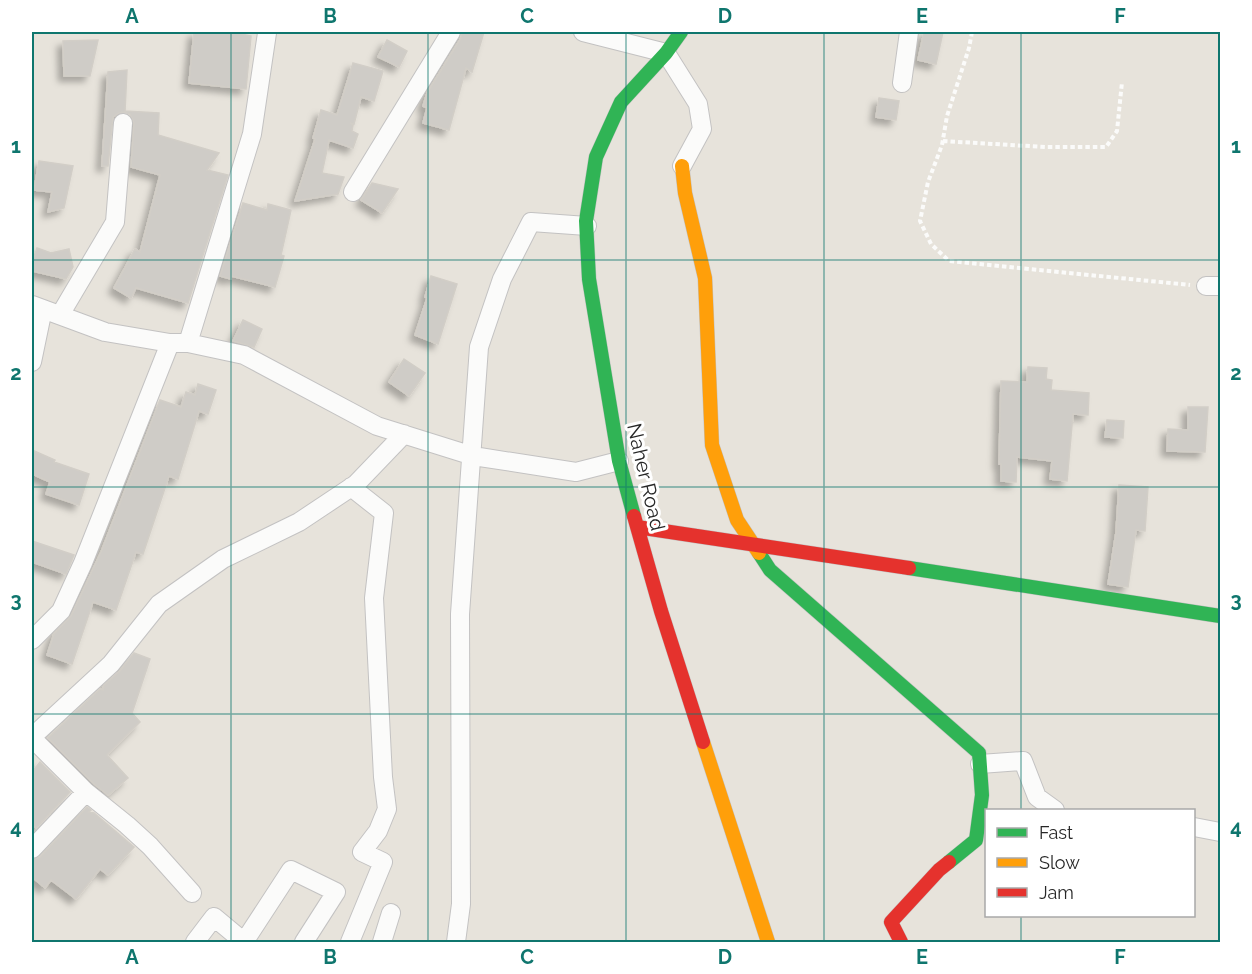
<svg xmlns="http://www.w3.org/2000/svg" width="1252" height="974" font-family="Raleway,sans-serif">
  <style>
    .building { fill: #cfccc7; stroke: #d2cec7; stroke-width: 1.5; filter: url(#shadow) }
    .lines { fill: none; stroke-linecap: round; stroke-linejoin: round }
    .street-casing { stroke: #c3c2c2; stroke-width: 20 }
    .fast-casing { stroke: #c3c2c2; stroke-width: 15 }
    .slow-casing { stroke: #c3c2c2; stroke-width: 15 }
    .jam-casing { stroke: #c3c2c2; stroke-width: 15 }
    .path { stroke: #fbfbfa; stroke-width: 4; stroke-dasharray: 4.5 3; stroke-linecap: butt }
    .street { stroke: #fbfbfa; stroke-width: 18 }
    .fast { stroke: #30b455; stroke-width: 14 }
    .slow { stroke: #ff9f0a; stroke-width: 14 }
    .jam { stroke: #e5322d; stroke-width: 14 }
    .grid { fill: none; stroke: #0f766e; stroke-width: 1.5; stroke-opacity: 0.55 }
    .labels { text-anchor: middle; stroke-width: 6; stroke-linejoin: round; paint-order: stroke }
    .street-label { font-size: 20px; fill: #272727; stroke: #fff }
    .neatline { fill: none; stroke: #0f766e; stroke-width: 2 }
    .grid-label { font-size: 20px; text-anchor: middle; font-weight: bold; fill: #0f766e }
  </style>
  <defs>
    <filter id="shadow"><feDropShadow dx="-5.5" dy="5.5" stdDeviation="3" flood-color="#0004"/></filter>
  </defs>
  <rect width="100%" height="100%" fill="#e7e3db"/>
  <path class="building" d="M194 32H232L251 36 246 89 189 83Z
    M462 32H484L472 72 466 68 449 130 423 123 427 108 423 106 427 93 461 38Z
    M924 32H943L936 64 918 60Z
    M98 40 90 76H64L63 41Z
    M387 40 407 51 399 67 378 57Z
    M353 63 383 71 374 101 361 97 354 124 350 123 353 125 352 131 358 134 353 148 329 140 322 173 344 177 338 194 295 201 315 139 313 138 321 110 337 115Z
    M127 70 125 111 159 113 158 135 219 153 207 170 228 175 188 303 136 288 131 298 114 288 135 249 140 252 160 175 131 167 134 123 130 114 124 112 119 113 113 117 108 166H102L108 72Z
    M879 98 899 101 896 120 876 117Z
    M39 161 73 166 64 208 48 212 52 192 34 190Z
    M372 183 398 189 382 213 361 200Z
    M243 203 267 210 268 204 291 210 281 255 284 256 275 287 231 276V279L220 276Z
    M37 248 51 253 69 249 73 267 66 279 32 271V263Z
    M431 276 457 284 438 344 415 335 427 298 425 297Z
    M243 320 262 329 254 347 233 341Z
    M404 359 425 373 409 396 389 382Z
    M1028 367 1047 368 1046 379 1052 380 1051 390 1089 393 1088 415 1073 414 1067 481 1050 479 1052 461 1017 457 1016 482 1001 481V464H999L1001 381 1027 382Z
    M198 384 216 390 208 414 199 411 178 479 169 476 143 554 136 552 116 610 93 602 72 664 47 655 54 634 71 616 101 552 160 400 181 407 186 392 195 395Z
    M1188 407H1208L1205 452 1167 451 1168 429 1188 430Z
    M1107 420 1124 421 1123 438 1105 437Z
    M32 450 55 460 54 462 89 474 79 505 46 494 50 482 32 474Z
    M1119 485 1148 487 1145 531 1136 530 1128 587 1108 584 1116 532Z
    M32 541 74 555 66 574 32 562Z
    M134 653 150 659 132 713 140 722 107 755 128 778 108 795 94 784 48 738 100 689 103 690 104 685 120 671Z
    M40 762 70 792 36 828 32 824V772Z
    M87 807 91 810 89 812 94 813 134 847 108 875 100 869 76 899 51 880 45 888 32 877V860L40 857Z"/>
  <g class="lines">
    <defs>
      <path id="street" d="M583 32 666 53 698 104 702 129 682 166
        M902 83 909 32
        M353 192 451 32
        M1206 286H1220
        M32 305 105 332 170 343H188L244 355 377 426 473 456 576 472 619 461
        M60 315 115 222 123 123
        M188 343 252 134 267 33
        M32 362 43 309
        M32 640 61 611 83 563 170 343
        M32 737 111 664 159 604 223 559 299 522 356 484 404 434
        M32 738 86 792 127 825 150 846 192 893
        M980 764 1023 761 1037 797 1055 810
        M1194 827 1220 832
        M32 849 86 792
        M195 942 214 917 244 942 291 870 336 892 304 942
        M350 942 383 862 362 852 378 831 387 809 383 777 374 598 384 513 351 487
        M382 942 391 913
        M456 942 461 904 460 614 479 347 502 279 531 222 587 226"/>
      <path id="fast" d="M634 516 619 461 589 279 586 221 596 157 621 102 666 53 681 32
        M759 553 770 570 979 753 982 795 976 840 949 862
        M909 568 1220 616"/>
      <path id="slow" d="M682 166 685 193 705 278 712 445 737 520 759 553
        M703 742 768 942"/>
      <path id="jam" d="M634 516 661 611 703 742
        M637 527 909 568
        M901 942 891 922 939 870 949 862"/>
    </defs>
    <use href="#street" class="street-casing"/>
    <use href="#fast" class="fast-casing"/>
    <use href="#slow" class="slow-casing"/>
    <use href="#jam" class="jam-casing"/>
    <path class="path" d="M972 32 969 48 947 116 942 145 928 182 920 221 931 244 949 261 1190 285
      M943 141 1045 147H1106L1117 131 1122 82"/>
    <use href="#street" class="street"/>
    <use href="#fast" class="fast"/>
    <use href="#slow" class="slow"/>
    <use href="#jam" class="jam"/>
  </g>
  <path class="grid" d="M231 32V942M428 32V942M626 32V942M824 32V942M1021 32V810M32 260H1220M32 487H1220M32 714H1220M1021 916V942"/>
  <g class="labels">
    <g class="street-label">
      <text transform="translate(646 477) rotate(77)" y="7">Naher Road</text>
    </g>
  </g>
  <rect width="1252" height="974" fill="none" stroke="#ffffff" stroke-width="66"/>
  <rect x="985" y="809" width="210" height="108" fill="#ffffff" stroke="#a9a9a9" stroke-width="1.5"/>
  <rect x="997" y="828" width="30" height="9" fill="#30b455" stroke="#a9a9a9" stroke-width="1.5"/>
  <text x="1039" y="839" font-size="18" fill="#272727">Fast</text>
  <rect x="997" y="858" width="30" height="9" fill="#ff9f0a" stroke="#a9a9a9" stroke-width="1.5"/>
  <text x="1039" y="869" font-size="18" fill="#272727">Slow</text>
  <rect x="997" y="888" width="30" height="9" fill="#e5322d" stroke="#a9a9a9" stroke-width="1.5"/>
  <text x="1039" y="899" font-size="18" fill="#272727">Jam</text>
  <rect x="33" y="33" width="1186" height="908" class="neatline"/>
  <g class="grid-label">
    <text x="132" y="23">A</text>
    <text x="330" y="23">B</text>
    <text x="527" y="23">C</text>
    <text x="725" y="23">D</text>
    <text x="922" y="23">E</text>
    <text x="1120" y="23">F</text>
    <text x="16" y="153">1</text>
    <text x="1236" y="153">1</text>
    <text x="16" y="380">2</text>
    <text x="1236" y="380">2</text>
    <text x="16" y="607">3</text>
    <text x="1236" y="607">3</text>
    <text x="16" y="834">4</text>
    <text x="1236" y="834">4</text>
    <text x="132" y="964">A</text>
    <text x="330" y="964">B</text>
    <text x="527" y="964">C</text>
    <text x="725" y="964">D</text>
    <text x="922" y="964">E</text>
    <text x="1120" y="964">F</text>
  </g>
</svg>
